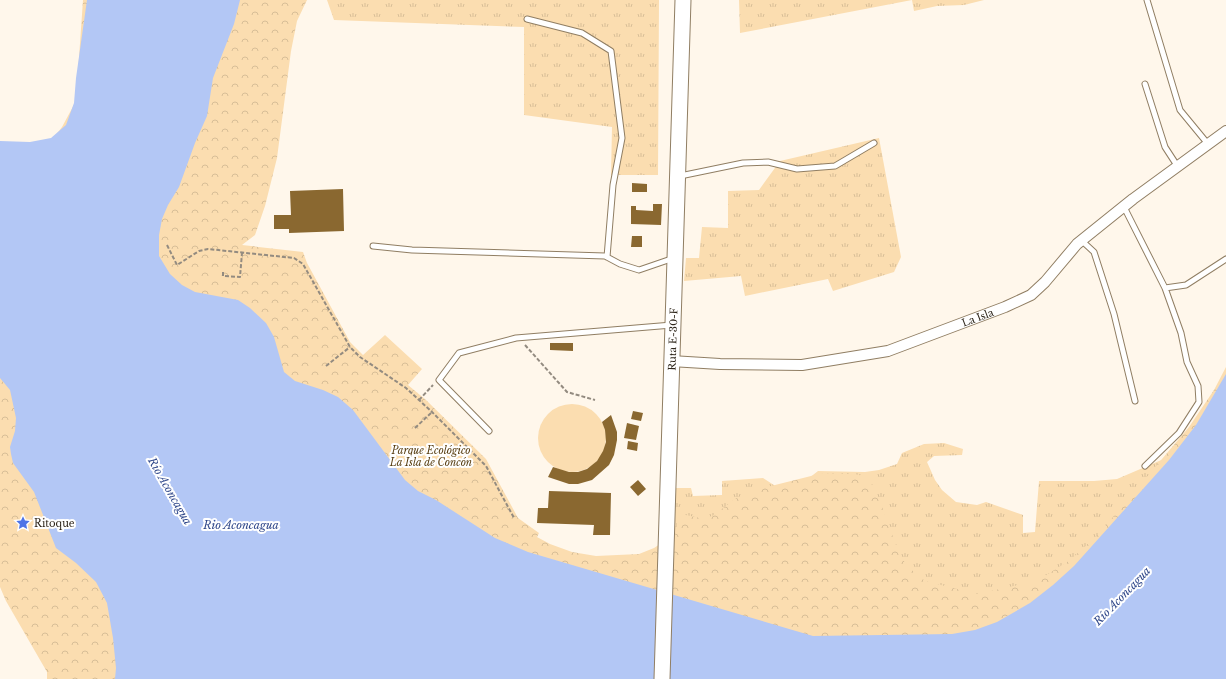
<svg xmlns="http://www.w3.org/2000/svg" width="1226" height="679" font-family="'Libre Baskerville',serif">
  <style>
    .grass { fill: url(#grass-tufts) }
    .park { fill: url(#park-crowns) }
    .pitch { fill: #fbddb0 }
    .water { fill: #b3c7f5 }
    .building { fill: #8a6830 }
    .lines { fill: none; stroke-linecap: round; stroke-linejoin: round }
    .service-casing { stroke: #907e63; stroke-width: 7 }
    .minor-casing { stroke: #907e63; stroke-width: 12 }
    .primary-casing { stroke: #907e63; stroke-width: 17 }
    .path { stroke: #938b80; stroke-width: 2; stroke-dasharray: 4 2; stroke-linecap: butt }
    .service { stroke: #fff; stroke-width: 5 }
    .minor { stroke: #fff; stroke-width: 10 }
    .primary { stroke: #fff; stroke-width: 15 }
    .labels { text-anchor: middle; stroke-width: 4; stroke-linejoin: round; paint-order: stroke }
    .street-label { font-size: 10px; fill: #2e261b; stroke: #fff }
    .park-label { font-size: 10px; font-style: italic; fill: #583e11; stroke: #fff }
    .poi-label { font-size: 10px; fill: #2e261b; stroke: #fff; text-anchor: start }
    .water-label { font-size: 11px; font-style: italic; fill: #2f478a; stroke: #fff }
  </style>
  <defs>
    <pattern id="grass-tufts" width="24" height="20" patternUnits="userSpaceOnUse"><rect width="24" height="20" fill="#fbddb0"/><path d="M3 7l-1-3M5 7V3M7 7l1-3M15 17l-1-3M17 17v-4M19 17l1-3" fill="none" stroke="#d7be97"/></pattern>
    <pattern id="park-crowns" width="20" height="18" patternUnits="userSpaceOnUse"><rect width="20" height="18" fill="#fbddb0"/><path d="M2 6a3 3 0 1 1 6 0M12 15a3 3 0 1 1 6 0" fill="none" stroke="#d7be97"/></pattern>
  </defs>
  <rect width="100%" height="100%" fill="#fff7eb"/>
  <path class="grass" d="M327 0H659L658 175H611L612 127 524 115V27L334 20Z
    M739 0H912L740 33Z
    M912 0H984L964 5 937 6 914 11Z
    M879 138 901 257 894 272 833 291 828 279 745 296 741 276 684 281 686 258H699L702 227 728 228V191L759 190 780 161Z
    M944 443 963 449 962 455 934 456 927 462 935 480 942 490 956 502 977 505 986 502 1023 515V533L1035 532 1039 481H1094L1117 479 1166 458 1074 566 1030 603 672 595 674 488H691L693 496 722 495V481L763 478 780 489 804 482 818 471 865 472 879 470 897 464 902 453 924 444Z"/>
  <path class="park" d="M83 0H307L297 21 291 51 277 158 265 206 255 235 242 245 303 252 307 263 350 342 363 355 385 335 422 369 408 385 426 400 486 459 518 518 539 533 537 537 550 544 572 552 596 556 639 554 654 548 675 534 677 529V523L679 519 683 516 686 515 700 518H707L714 515 735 499 751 491 819 474 850 473 868 477 881 504 897 548 906 565 925 581 977 594 1037 581 1070 560 1097 536 1189 427 1214 390 1226 367V679H47V672L6 601 0 587V142L35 144 52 140 62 127 76 101Z"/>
  <path class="pitch" d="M538 438a34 34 0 1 1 68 0a34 34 0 1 1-68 0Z"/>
  <path class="water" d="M87 0H240L234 24 213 78 207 116 195 143 179 187 168 205 162 219 159 235V256L170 274 182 285 195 292 238 300 250 308 266 323 274 337 284 372 295 381 323 390 338 397 353 410 405 480 418 491 436 500 495 538 528 552 813 636 952 634 975 630 997 622 1030 603 1053 585 1074 566 1169 460 1196 425 1226 374V679H115L116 668 113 638 107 603 96 582 76 563 56 548 34 492 13 463 11 454 10 447 15 431 16 418 10 390 0 378V141L30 142 51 138 66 125 74 103 76 78Z"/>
  <path class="building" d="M632 183 647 184V192H632Z
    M343 189 344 231 289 233V229H274V215H291L290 191Z
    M653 204H662L661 225 631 224V206H636V210L653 211Z
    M632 236H642V247H631Z
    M550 343H573V351L550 350Z
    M633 411 643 413 641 421 631 419Z
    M611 415 617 432V440L614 455 609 465 592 480 578 484H569L548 477 553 467 569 472H578L587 469 597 461 603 451 606 442 605 430 602 422Z
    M627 423 639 426 636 440 624 438Z
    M628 441 638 443 637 451 627 449Z
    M638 480 646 489 638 496 630 487Z
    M549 491 611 493 610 535H593L594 525 537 523 538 508H548Z"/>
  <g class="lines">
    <defs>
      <path id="service" d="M1147 0 1180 110 1208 144
        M527 19 582 33 611 51 622 138 613 185 607 257
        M1145 84 1165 147 1178 167
        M680 176 743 163 768 162 797 169 835 166 874 143
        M1124 207 1165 288 1186 285 1226 259
        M1081 240 1094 252 1114 314 1135 401
        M373 246 412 250 605 256 620 264 639 270 674 258
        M489 431 439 380 459 353 516 338 672 325
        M1145 466 1179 433 1199 402 1198 386 1187 362 1181 333 1165 288"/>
      <g id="minor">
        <path id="s1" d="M671 361 720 364 802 365 888 351 1005 307 1031 295 1045 282 1077 244 1133 199 1226 131"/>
      </g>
      <g id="primary">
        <path id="s2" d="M662 679 683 0"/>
      </g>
    </defs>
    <use href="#service" class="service-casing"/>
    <use href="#minor" class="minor-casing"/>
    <use href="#primary" class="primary-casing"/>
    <path class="path" d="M167 245 177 265 199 251 208 249 294 258 303 264 350 347 360 357 406 388 432 412 486 466 514 518
      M223 272V276L240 277 242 253
      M525 345 567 392 595 400
      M326 366 350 347
      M419 400 433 385
      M415 428 432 412"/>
    <use href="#service" class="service"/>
    <use href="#minor" class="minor"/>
    <use href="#primary" class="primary"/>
  </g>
  <defs>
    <symbol id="sight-bare" viewBox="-9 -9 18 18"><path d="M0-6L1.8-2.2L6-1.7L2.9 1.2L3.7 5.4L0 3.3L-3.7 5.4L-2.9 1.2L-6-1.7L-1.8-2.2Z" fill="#4e74e7" stroke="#fff" stroke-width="2.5" paint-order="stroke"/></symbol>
  </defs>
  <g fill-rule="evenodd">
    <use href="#sight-bare" x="13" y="513" width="20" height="20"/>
  </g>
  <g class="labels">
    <g class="street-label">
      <text dy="4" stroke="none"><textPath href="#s1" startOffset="314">La Isla</textPath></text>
      <text dy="4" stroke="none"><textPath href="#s2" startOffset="340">Ruta E-30-F</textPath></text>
    </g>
    <g class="park-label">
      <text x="431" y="454">Parque Ecológico<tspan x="431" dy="12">La Isla de Concón</tspan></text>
    </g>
    <g class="poi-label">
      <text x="34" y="527">Ritoque</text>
    </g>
    <g class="water-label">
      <text transform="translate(170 491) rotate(60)" y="4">Río Aconcagua</text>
      <text x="241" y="529">Rio Aconcagua</text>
      <text transform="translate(1122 596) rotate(-46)" y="4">Río Aconcagua</text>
    </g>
  </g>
</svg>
